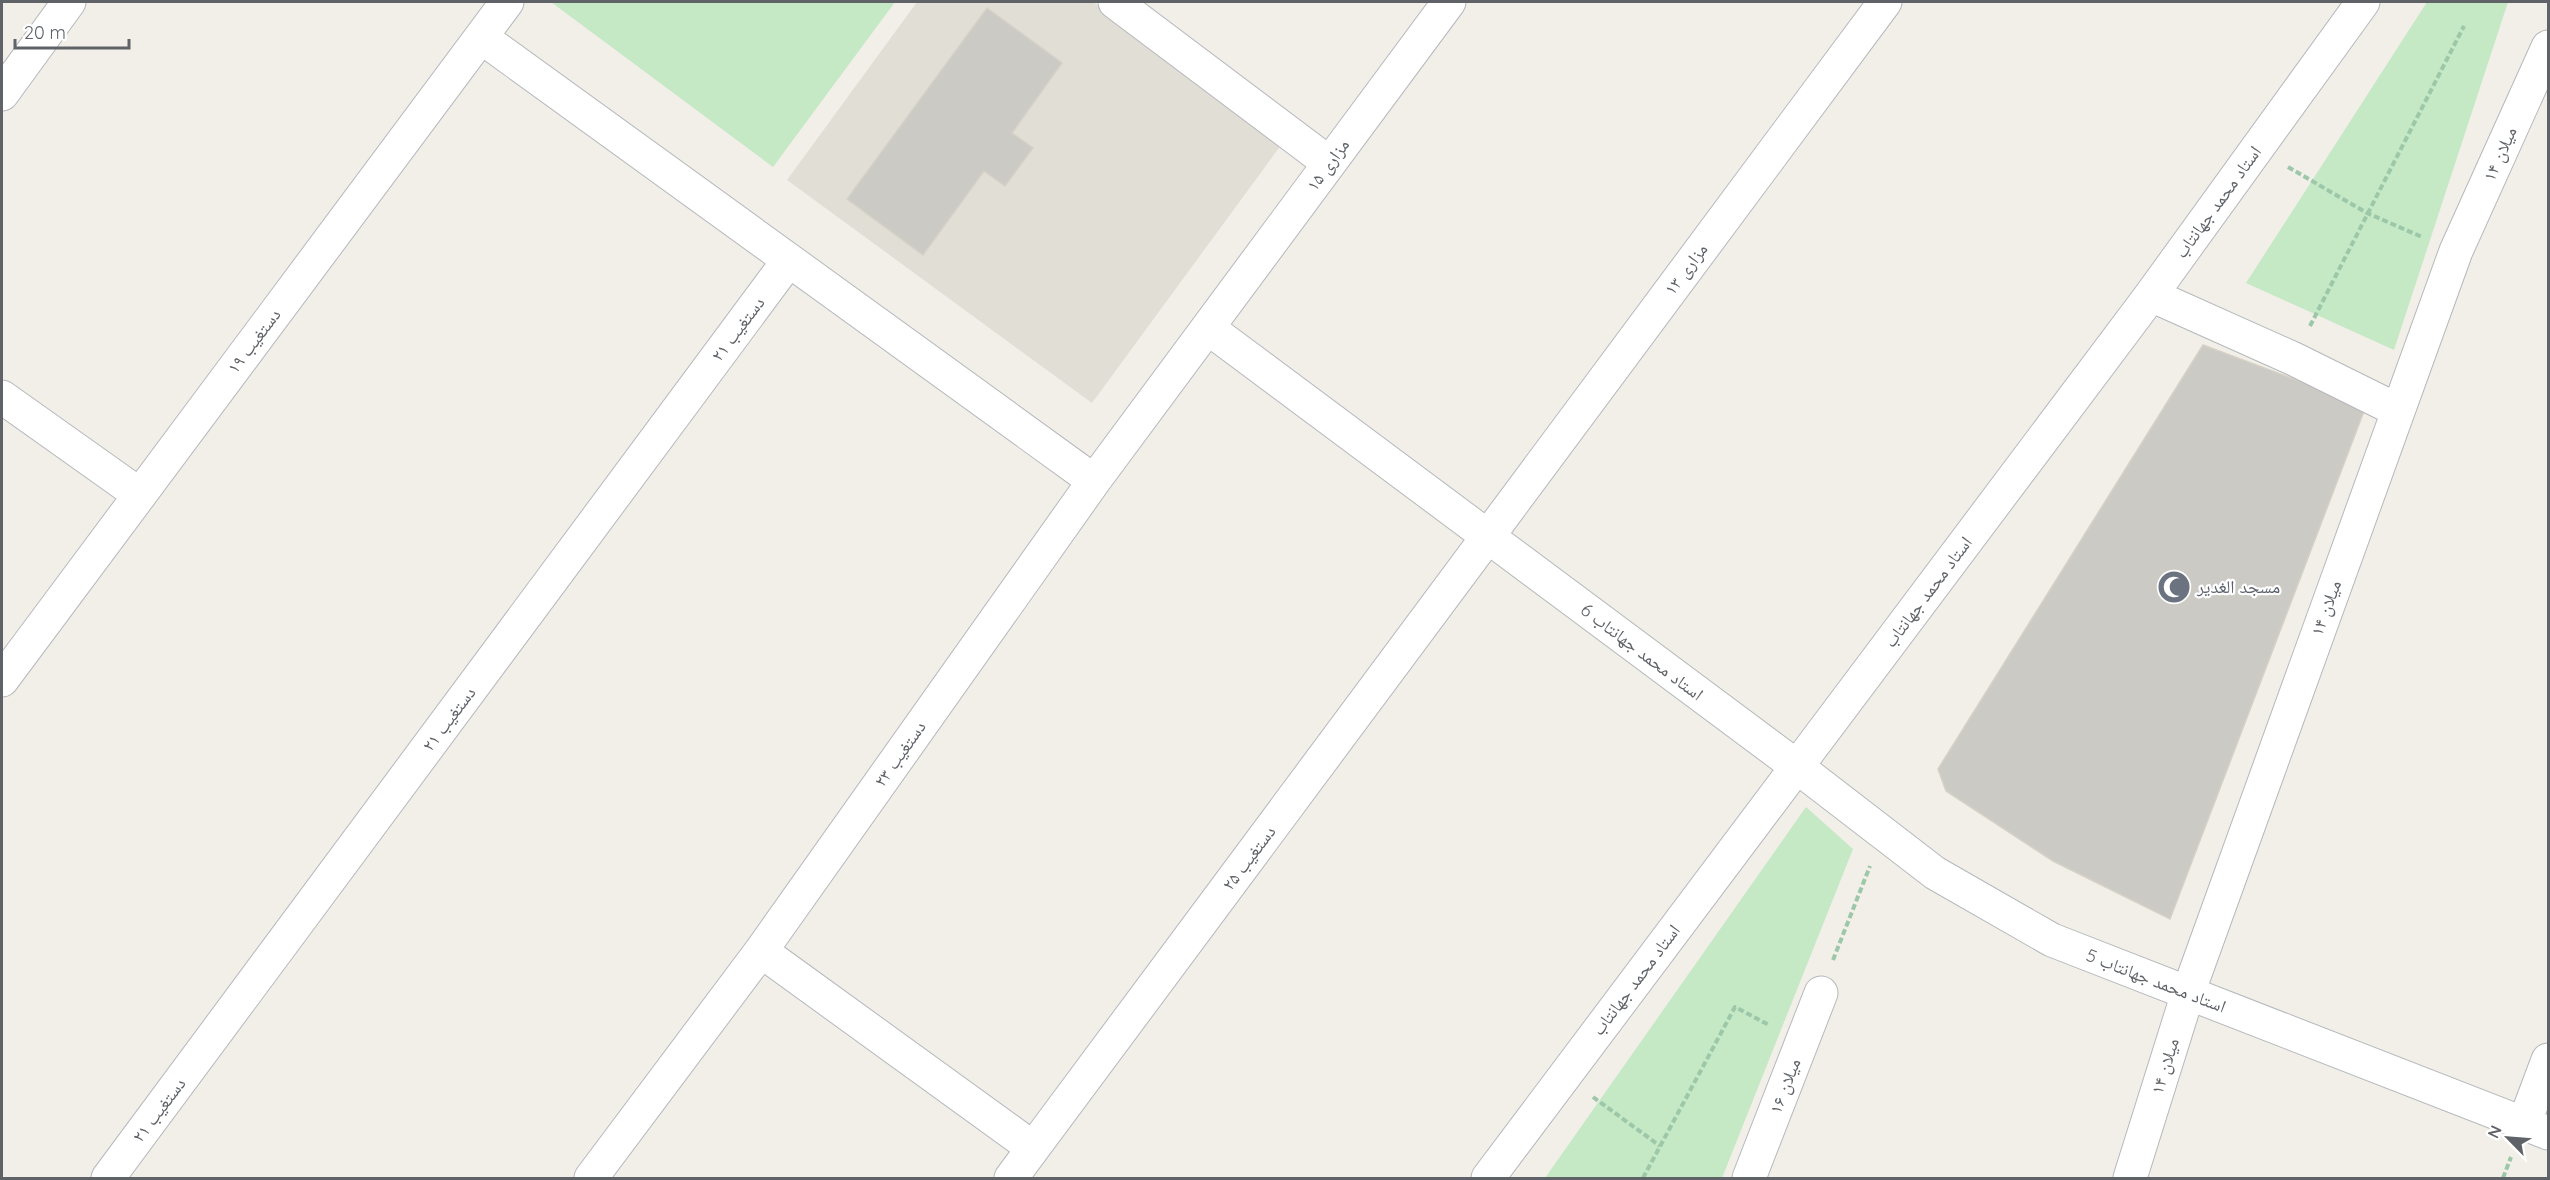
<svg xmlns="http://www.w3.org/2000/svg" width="2550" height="1180" font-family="Quicksand,'Noto Naskh Arabic',sans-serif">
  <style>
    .education { fill: #e1ded6 }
    .green { fill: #c5e8c5 }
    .building { fill: #cccac5; stroke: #d6d1c6; stroke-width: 1.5 }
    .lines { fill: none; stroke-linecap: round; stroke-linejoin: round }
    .minor-casing { stroke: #b5b8bc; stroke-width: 35 }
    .path { stroke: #9cc7a9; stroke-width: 4; stroke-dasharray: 6 3; stroke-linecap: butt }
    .minor { stroke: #fff; stroke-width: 33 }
    .labels { text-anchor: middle; stroke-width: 4.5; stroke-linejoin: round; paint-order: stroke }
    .street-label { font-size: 18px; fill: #5f6368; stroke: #fff }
    .worship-label { font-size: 18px; fill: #5b616d; stroke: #fff; text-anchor: start }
  </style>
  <rect width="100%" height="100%" fill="#f1efe8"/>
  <path class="education" d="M917 2H1093L1284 141 1092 403 787 180Z"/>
  <path class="green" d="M551 2H895L773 167Z
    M2427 2H2508L2394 350 2246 283Z
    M1806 807 1853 849 1722 1178H1545Z"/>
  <path class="building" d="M987 8 1062 63 1012 133 1033 148 1005 186 984 171 923 255 847 199Z
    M2203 345 2366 406 2170 919 2053 861 1946 791 1938 769Z"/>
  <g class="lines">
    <defs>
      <path id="minor" d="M1115 2 1329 163
        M481 37 1094 481
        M2 94 69 2
        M2151 295 2294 359 2397 410
        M1208 328 1796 766 1935 873 2052 940 2548 1133
        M2 397 140 495
        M2 680 507 2
        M761 951 1033 1148
        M2524 1124 2548 1060
        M108 1178 789 260
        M591 1178 761 951 1094 481 1449 2
        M1011 1178 1885 2
        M1488 1178 2151 295 2363 2
        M1749 1178 1821 993
        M2130 1178 2188 993 2456 251 2548 47"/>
    </defs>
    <use href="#minor" class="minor-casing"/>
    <path class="path" d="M2288 167 2367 213 2422 237
      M2310 326 2464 26
      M1833 960 1870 866
      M1593 1097 1660 1146
      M1643 1178 1735 1007 1769 1025
      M2503 1178 2511 1157"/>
    <use href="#minor" class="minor"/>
  </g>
  <defs>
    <symbol id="mosque-disc" viewBox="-11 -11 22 22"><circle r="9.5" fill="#6b7280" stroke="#fff"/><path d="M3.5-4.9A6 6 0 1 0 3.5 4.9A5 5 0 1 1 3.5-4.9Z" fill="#fff"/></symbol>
  </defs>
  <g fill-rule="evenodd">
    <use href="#mosque-disc" x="2155" y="568" width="38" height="38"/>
  </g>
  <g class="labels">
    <g class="street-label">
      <text transform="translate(2500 154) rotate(-66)" y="6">میلان ۱۴</text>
      <text transform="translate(1328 165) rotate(-54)" y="6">مزاری ۱۵</text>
      <text transform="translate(2218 202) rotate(-54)" y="6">استاد محمد جهانتاب</text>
      <text transform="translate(1686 269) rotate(-53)" y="6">مزاری ۱۳</text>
      <text transform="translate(738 329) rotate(-53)" y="6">دستغیب ۲۱</text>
      <text transform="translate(254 341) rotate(-53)" y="6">دستغیب ۱۹</text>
      <text transform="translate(1928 592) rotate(-53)" y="6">استاد محمد جهانتاب</text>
      <text transform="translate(2326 608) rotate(-70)" y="6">میلان ۱۴</text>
      <text transform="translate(1642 652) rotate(37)" y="6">استاد محمد جهانتاب 6</text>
      <text transform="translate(449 719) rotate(-53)" y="6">دستغیب ۲۱</text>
      <text transform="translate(900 754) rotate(-55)" y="6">دستغیب ۲۳</text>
      <text transform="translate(1249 858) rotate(-53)" y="6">دستغیب ۲۵</text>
      <text transform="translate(1636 980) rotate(-53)" y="6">استاد محمد جهانتاب</text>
      <text transform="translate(2156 981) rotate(21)" y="6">استاد محمد جهانتاب 5</text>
      <text transform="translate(2165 1066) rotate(-73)" y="6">میلان ۱۴</text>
      <text transform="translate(1785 1086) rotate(-69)" y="6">میلان ۱۶</text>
      <text transform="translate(159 1110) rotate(-53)" y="6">دستغیب ۲۱</text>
    </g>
    <g class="worship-label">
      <text x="2197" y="593">مسجد الغدیر</text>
    </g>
  </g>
  <rect width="2550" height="1180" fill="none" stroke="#5f6368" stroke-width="6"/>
  <g transform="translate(2508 1138) rotate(295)" stroke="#ffffff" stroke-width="4.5" paint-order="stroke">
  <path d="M0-4.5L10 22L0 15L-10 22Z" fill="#5f6368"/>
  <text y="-9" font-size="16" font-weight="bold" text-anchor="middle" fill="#5f6368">N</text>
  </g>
  <path d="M15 39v9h114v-9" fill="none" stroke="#5f6368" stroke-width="3"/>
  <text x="24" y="39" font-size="18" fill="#5f6368" stroke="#ffffff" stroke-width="4.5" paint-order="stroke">20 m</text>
</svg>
